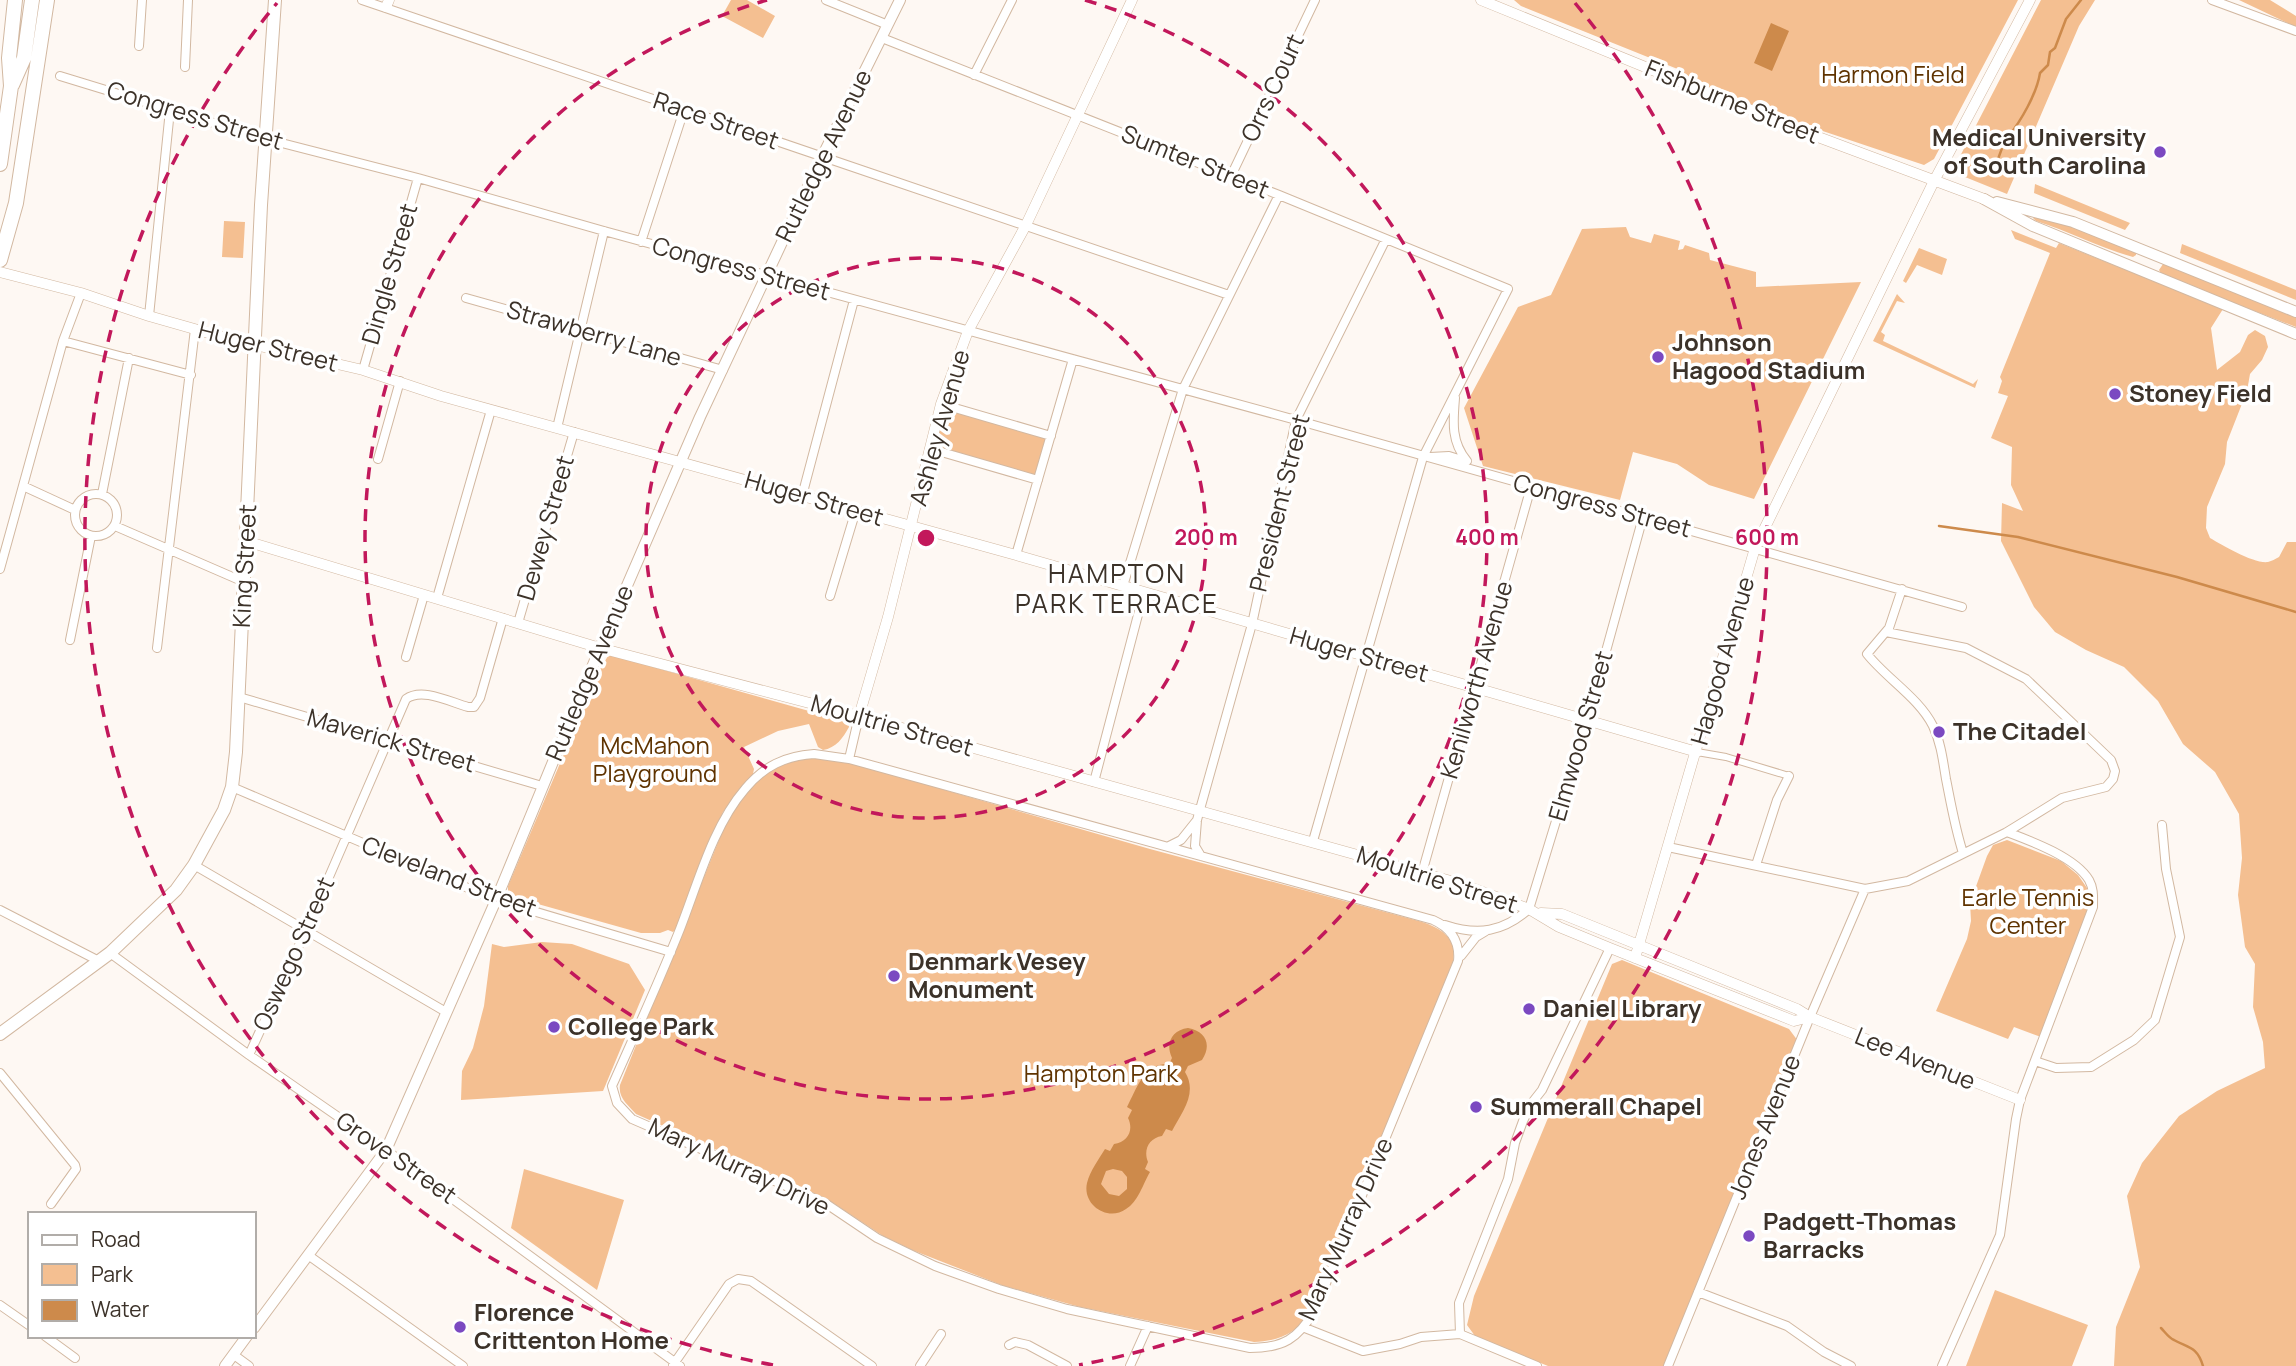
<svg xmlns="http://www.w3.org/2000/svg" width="2296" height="1366" font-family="Manrope,sans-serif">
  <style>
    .green { fill: #f4bf91 }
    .water { fill: #cd8a4b; fill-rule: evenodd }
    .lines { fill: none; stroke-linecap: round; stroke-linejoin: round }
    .stream { stroke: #cd8a4b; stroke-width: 2.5 }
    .pedestrian-casing { stroke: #d2b8a1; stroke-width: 8 }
    .minor-casing { stroke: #d2b8a1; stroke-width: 10 }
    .tertiary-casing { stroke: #d2b8a1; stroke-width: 11 }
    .secondary-casing { stroke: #d2b8a1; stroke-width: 12 }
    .primary-casing { stroke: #d2b8a1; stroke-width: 14 }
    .motorway-casing { stroke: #d2b8a1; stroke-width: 16 }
    .pedestrian { stroke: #fff; stroke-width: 6 }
    .minor { stroke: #fff; stroke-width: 8 }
    .tertiary { stroke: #fff; stroke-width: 10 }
    .secondary { stroke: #fff; stroke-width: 10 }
    .primary { stroke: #fff; stroke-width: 12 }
    .motorway { stroke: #fff; stroke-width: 14 }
    .ring { fill: none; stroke: #c2185b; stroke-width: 3.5; stroke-dasharray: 12 9 }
    .poi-dot { fill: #7b49c1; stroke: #fff; stroke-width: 2.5 }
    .labels { text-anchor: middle; stroke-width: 7; stroke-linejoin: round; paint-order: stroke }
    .park-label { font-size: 24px; fill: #5f3300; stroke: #fff }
    .street-label { font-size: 24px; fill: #3c3229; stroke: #fff }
    .poi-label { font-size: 24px; font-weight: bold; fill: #3c3229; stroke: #fff; text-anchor: start }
    .neighbourhood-label { font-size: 26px; letter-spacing: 2px; fill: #3c3229; stroke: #fff }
    .centre { fill: #c2185b; stroke: #fff; stroke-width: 3.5 }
    .ring-label { font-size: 21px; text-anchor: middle; font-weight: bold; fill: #c2185b; stroke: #fff; stroke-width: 7; stroke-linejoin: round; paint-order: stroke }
  </style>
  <rect width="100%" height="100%" fill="#fef8f3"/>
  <path class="green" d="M731 0H747L775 16 763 38 722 16Z
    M1514 0H2018L1934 159 1924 165 1781 117 1696 82 1680 70 1521 6Z
    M2041 0H2095L2079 26 2007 194 1965 177 1961 174 1956 164Z
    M2239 0H2270L2296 16V27Z
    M2035 184 2130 223 2125 230 2034 193Z
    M2035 217 2072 227 2136 252V255L2133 257C2100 248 2069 231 2036 221L2033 218Z
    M224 221 245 222 243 258 222 257Z
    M1626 227 1630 237 1651 243 1654 234 1680 241 1678 250 1683 249 1685 245 1709 253 1710 260 1756 272V287L1861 282 1754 499 1709 485 1677 464 1633 452 1620 500 1483 466 1464 408 1518 307 1551 295 1582 229Z
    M2011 230 2056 248 2059 243 2223 309 2211 328 2217 370 2240 352 2248 335 2255 330 2265 336 2268 347 2262 360 2250 374 2247 391 2227 442 2225 464 2207 507 2206 528 2210 538C2222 545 2254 564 2268 562 2272 561 2275 559 2279 557L2287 542H2296V1366H2114L2116 1327 2140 1267 2127 1196 2142 1163 2179 1116 2217 1091 2265 1068 2263 1042 2253 1007 2255 964 2245 947 2238 895 2242 858 2239 814 2215 772 2183 744 2158 701 2124 667 2086 650 2055 632 2034 607 2001 541 2002 503 2023 511 2011 485 2012 447 1991 438 2008 396 1998 393 2002 381 2000 377 2050 253 2015 239Z
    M2182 244 2296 290V300L2180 253Z
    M1919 248 1947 259 1942 275 1917 265 1906 283 1903 281Z
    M2163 264 2296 317V327L2162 275 2159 270Z
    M1897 294 1905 303 1897 301 1881 332 1885 335 1883 341 1973 384 1978 379 1975 388 1873 341Z
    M944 408 1047 437 1036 477 935 447Z
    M608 656H614L848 722 849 727C843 738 836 748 823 750L818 747 809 724 778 731 744 747 754 769 753 774 723 812 678 927 673 932 668 930 660 933H641L513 897 508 893V886L600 669Z
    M811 758 848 762 1150 849 1419 921C1475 937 1450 972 1435 1010L1309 1312C1297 1334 1278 1341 1254 1342L1080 1307 1004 1286 912 1250 883 1236 827 1199 636 1114C628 1105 618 1098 620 1085L729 815C753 783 770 763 811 758Z
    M2007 840 2061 861 2078 875 2087 888 2090 901 2080 936 2041 1037 2014 1027 2008 1039 1936 1011 1967 939 1971 921 1970 903 1987 856 1993 845Z
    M542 942 572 944 629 964 645 990 606 1084 603 1091 461 1100 462 1071 473 1048 484 1006 492 944 504 947Z
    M1622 960 1789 1029 1798 1041 1665 1366H1548L1475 1336 1467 1325 1474 1296 1612 964Z
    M524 1169 624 1200 597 1290 511 1228Z
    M1995 1290 2088 1325 2072 1366H1966Z"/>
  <path class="water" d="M1771 23 1789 31 1772 71 1754 63Z
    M1188 1028C1206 1031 1212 1045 1202 1060L1188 1066 1185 1072C1198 1093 1182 1112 1172 1131L1166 1129 1162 1136C1149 1138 1143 1150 1148 1162L1145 1169 1150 1172C1143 1184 1138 1202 1126 1209 1108 1222 1082 1205 1087 1183 1090 1171 1099 1159 1105 1149L1110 1151 1114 1144C1128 1142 1134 1130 1128 1118L1132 1110 1127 1107C1137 1088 1144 1063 1169 1064L1172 1058C1165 1043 1172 1030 1188 1028ZM1113 1169 1122 1171 1127 1177V1189L1119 1196 1109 1194 1101 1184 1106 1171Z"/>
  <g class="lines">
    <path class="stream" d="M1997 162C2000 154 2003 143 2008 137 2021 121 2037 93 2040 73L2048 65 2050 52 2055 48 2066 19 2081 0
      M1939 526 2018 537 2177 577 2296 612
      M2161 1328C2165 1332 2169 1338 2174 1340 2188 1348 2197 1346 2203 1366"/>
    <defs>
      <path id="pedestrian" d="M1697 752 1726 757 1789 776"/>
      <path id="minor" d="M362 0 1229 295
        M826 0 888 25
        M2212 0 2296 31
        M882 38 1279 195 1508 289 1423 457 1313 841
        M139 46 142 0
        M185 67 188 0
        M974 75 1012 0
        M60 76 266 139 418 178 604 231 1296 420 1962 607
        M1231 176 1315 0
        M641 242 684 110
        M466 298 723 370
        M149 316 170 110
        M63 341 191 375
        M363 370 418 178
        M1455 398C1453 422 1451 442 1467 461
        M941 404 1051 436
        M557 428 604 231
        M931 449 1038 480
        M1430 457 1449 456 1465 461
        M378 459 400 381
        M23 486 75 510
        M75 515a21 21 0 1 1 42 0a21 21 0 1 1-42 0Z
        M102 494 129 358
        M802 496 854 300
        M115 526 244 582
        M1016 555 1073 359
        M0 569 63 341 81 293
        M1123 586 1183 389 1279 195
        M1902 589 1889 628 1867 654C1887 679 1919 698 1933 726 1941 743 1943 761 1946 779 1951 804 1955 828 1963 853
        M830 596 856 510
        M437 598 491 410
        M518 623 574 432
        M70 640 91 536
        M157 648 195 329
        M406 657 424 595
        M239 697 542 786
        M814 754 849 759 1433 920C1451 928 1460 941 1458 961L1315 1310C1298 1339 1283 1348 1250 1348L1067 1309 999 1289 935 1266 877 1238 825 1203 632 1119 617 1103 612 1086C635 1034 659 982 680 929 698 883 713 826 745 789 764 766 785 756 814 754Z
        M849 759 859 716
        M1094 782 1144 592
        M232 787 496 900 671 952
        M1169 846 1181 840 1197 820
        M1668 847 1865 889 1908 881 2007 832 2062 798 2106 787 2113 779 2115 771 2111 760 2026 679 1966 648 1886 632
        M1201 856 1195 846 1197 820 1252 624 1296 420 1386 239
        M194 865 446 1012
        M1756 865 1777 800 1789 776
        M1422 873 1531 487
        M0 910 99 961
        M1445 925C1478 936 1503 932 1529 909L1587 720 1643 517
        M110 953 249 1055 386 1150 680 1366
        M1461 956 1476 937 1486 931
        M249 1055 306 930 406 699C422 687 450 702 468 707H474L480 698 503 618
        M2035 1061 2056 1068 2091 1067 2134 1040 2155 1020 2180 937 2166 869 2162 825
        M0 1073 75 1165 76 1169 51 1204
        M308 1255 463 1366
        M1698 1292 1787 1326 1824 1352 1851 1366
        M0 1305 30 1326
        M1305 1328 1363 1351 1400 1344 1421 1337 1460 1334 1537 1366
        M1460 1334 1459 1303 1508 1179 1515 1143 1523 1121 1531 1104 1542 1090 1610 948
        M45 1336 75 1358
        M1009 1345 1015 1342 1028 1345 1067 1366
        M234 1355 249 1366
        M673 1365 729 1284 738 1279 751 1281 872 1366
        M920 1366 941 1334
        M1130 1366 1148 1326
        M1668 1366 1810 1017 1865 889
        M1942 1366 2000 1235 2016 1119 2020 1100 2093 907C2093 897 2094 889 2089 880 2075 857 2031 841 2007 832"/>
      <path id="tertiary" d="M1481 0 1802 131 1984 199
        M386 7 389 0
        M0 272 81 293 149 316 226 338 363 370 441 396 1016 555 1697 752
        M246 541 600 648 859 716 1458 883 1529 909 1559 927 1610 948 1794 1021 1810 1017
        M859 716 888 617 941 404 968 331 1026 225 1132 0
        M1541 913 1562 914 1797 1009 1810 1017 2020 1100
        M1635 958 1755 548 1934 181 2030 0"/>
      <path id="secondary" d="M1984 199 2033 226 2296 334
        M1997 202 2073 222 2296 312
        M254 1328 386 1150 496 900 600 648 700 417 822 157 900 0
        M225 1366 247 1336"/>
      <path id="primary" d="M0 1034 110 953 176 890 194 865 224 810 232 787 236 752 261 205 275 0"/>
      <path id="motorway" d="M12 85 24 58 32 0
        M0 164 11 86 9 58 15 0
        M0 260 16 203 47 0"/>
    </defs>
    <use href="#pedestrian" class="pedestrian-casing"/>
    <use href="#minor" class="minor-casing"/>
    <use href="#tertiary" class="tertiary-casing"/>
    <use href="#secondary" class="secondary-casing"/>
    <use href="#primary" class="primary-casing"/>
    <use href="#motorway" class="motorway-casing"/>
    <use href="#pedestrian" class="pedestrian"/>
    <use href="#minor" class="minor"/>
    <use href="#tertiary" class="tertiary"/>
    <use href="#secondary" class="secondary"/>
    <use href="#primary" class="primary"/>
    <use href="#motorway" class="motorway"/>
  </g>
  <g class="ring">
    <circle cx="926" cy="538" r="280"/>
    <path d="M1085 0A561 561 0 1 1 767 0"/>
    <path d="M773 1365A841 841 0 0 1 277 3M1575 3A841 841 0 0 1 1079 1365"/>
  </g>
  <g class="poi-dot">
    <circle cx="2160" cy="152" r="7"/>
    <circle cx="1658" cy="357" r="7"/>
    <circle cx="2115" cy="394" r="7"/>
    <circle cx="1939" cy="732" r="7"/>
    <circle cx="894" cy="976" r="7"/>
    <circle cx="1529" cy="1009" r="7"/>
    <circle cx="554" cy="1027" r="7"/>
    <circle cx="1476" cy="1107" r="7"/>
    <circle cx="1749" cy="1236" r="7"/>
    <circle cx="460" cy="1327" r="7"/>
  </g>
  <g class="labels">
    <g class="park-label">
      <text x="1893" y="83">Harmon Field</text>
      <text x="655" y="754">McMahon<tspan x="655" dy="28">Playground</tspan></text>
      <text x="2028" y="906">Earle Tennis<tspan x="2028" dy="28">Center</tspan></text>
      <text x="1101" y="1082">Hampton Park</text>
    </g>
    <g class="street-label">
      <text transform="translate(1273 88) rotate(-65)" y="8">Orrs Court</text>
      <text transform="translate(1732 102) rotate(22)" y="8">Fishburne Street</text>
      <text transform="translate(195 116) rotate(17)" y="8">Congress Street</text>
      <text transform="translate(716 121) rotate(19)" y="8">Race Street</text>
      <text transform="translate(824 156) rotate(-64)" y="8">Rutledge Avenue</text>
      <text transform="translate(1195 162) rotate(22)" y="8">Sumter Street</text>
      <text transform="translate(741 269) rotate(15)" y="8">Congress Street</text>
      <text transform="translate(390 274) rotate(-74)" y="8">Dingle Street</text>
      <text transform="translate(594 334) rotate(16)" y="8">Strawberry Lane</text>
      <text transform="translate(268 347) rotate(14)" y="8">Huger Street</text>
      <text transform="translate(940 428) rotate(-74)" y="8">Ashley Avenue</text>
      <text transform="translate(814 499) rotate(16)" y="8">Huger Street</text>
      <text transform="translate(1280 503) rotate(-76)" y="8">President Street</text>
      <text transform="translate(1602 506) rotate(15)" y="8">Congress Street</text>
      <text transform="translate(546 528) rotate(-74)" y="8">Dewey Street</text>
      <text transform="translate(245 566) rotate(-87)" y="8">King Street</text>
      <text transform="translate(1359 655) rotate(16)" y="8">Huger Street</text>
      <text transform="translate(1723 661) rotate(-74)" y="8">Hagood Avenue</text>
      <text transform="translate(590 673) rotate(-67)" y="8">Rutledge Avenue</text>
      <text transform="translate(1477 680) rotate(-74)" y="8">Kenilworth Avenue</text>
      <text transform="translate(892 726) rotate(16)" y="8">Moultrie Street</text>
      <text transform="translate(1581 736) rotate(-74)" y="8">Elmwood Street</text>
      <text transform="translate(391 741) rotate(16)" y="8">Maverick Street</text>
      <text transform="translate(449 877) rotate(21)" y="8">Cleveland Street</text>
      <text transform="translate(1437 880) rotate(18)" y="8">Moultrie Street</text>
      <text transform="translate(294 954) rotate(-66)" y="8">Oswego Street</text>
      <text transform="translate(1915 1059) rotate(22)" y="8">Lee Avenue</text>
      <text transform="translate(1765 1127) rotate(-68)" y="8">Jones Avenue</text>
      <text transform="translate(396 1158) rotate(35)" y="8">Grove Street</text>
      <text transform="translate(739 1167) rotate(25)" y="8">Mary Murray Drive</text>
      <text transform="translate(1346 1229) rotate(-66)" y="8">Mary Murray Drive</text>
    </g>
    <g class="poi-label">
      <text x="2146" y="146" text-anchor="end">Medical University<tspan x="2146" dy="28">of South Carolina</tspan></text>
      <text x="1672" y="351">Johnson<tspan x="1672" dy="28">Hagood Stadium</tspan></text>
      <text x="2129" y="402">Stoney Field</text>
      <text x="1953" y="740">The Citadel</text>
      <text x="908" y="970">Denmark Vesey<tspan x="908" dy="28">Monument</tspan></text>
      <text x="1543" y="1017">Daniel Library</text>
      <text x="568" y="1035">College Park</text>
      <text x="1490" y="1115">Summerall Chapel</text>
      <text x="1763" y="1230">Padgett-Thomas<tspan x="1763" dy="28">Barracks</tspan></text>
      <text x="474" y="1321">Florence<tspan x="474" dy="28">Crittenton Home</tspan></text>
    </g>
    <g class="neighbourhood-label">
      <text x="1117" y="583">HAMPTON<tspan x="1117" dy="30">PARK TERRACE</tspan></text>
    </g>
  </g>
  <circle cx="926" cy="538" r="10" class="centre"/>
  <g class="ring-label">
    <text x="1206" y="545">200 m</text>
    <text x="1487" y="545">400 m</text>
    <text x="1767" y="545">600 m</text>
  </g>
  <rect x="28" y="1212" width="228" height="126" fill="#ffffff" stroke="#b1ada9" stroke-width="2"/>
  <rect x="42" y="1235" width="35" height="10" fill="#ffffff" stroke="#b1ada9" stroke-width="2"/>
  <text x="91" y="1247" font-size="21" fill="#3c3229">Road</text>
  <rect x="42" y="1264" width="35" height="21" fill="#f4bf91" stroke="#b1ada9" stroke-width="2"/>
  <text x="91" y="1282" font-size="21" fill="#3c3229">Park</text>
  <rect x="42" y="1300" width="35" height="21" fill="#cd8a4b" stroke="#b1ada9" stroke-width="2"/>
  <text x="91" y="1317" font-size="21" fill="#3c3229">Water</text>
</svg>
